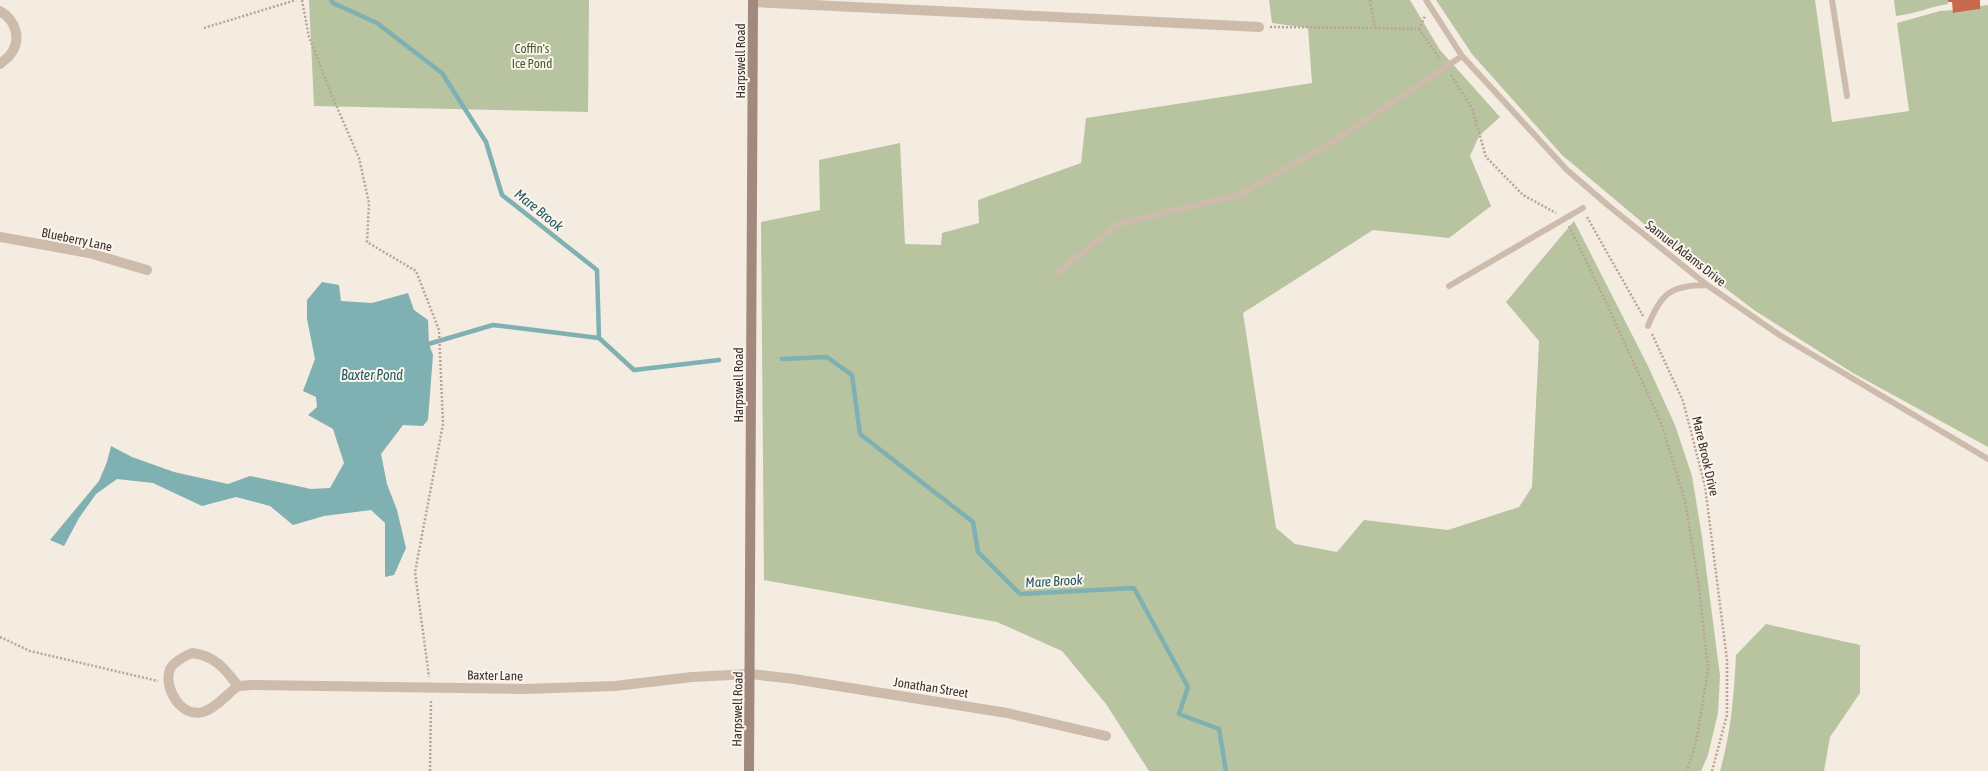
<svg xmlns="http://www.w3.org/2000/svg" width="1988" height="771" font-family="'Asap Condensed',sans-serif">
  <style>
    .green { fill: #b8c4a0 }
    .water { fill: #7fb0b2 }
    .lines { fill: none; stroke-linecap: round; stroke-linejoin: round }
    .stream { stroke: #7fb0b2; stroke-width: 4.5 }
    .building { fill: #c8694b }
    .path { stroke: #b9a596; stroke-width: 2.5; stroke-dasharray: 2 2; stroke-linecap: butt }
    .lane { stroke: #cdbbac; stroke-width: 6 }
    .street { stroke: #cdbbac; stroke-width: 10 }
    .secondary { stroke: #a18a7d; stroke-width: 10 }
    .labels { text-anchor: middle; stroke-width: 4; stroke-linejoin: round; paint-order: stroke }
    .park-label { font-size: 13px; fill: #4a5a2e; stroke: #fbf5ee }
    .street-label { font-size: 13px; fill: #3b302b; stroke: #fbf5ee }
    .water-label { font-size: 14px; font-style: italic; fill: #1f5a5e; stroke: #fbf5ee }
  </style>
  <rect width="100%" height="100%" fill="#f4ebe1"/>
  <path class="green" d="M309 0H589L588 112 314 106Z
    M1269 0H1410L1440 50 1500 117 1479 136 1470 156 1491 206 1449 238 1373 230 1243 313 1276 528 1295 544 1337 552 1364 520 1448 530 1519 507 1532 487 1539 341 1506 302 1574 221 1647 364 1675 425 1692 476 1702 537 1720 676 1718 713 1708 755 1701 771H1149L1106 704 1062 651 997 622 764 580 761 222 820 210 819 160 900 143 905 244 941 245 942 233 979 223 978 200 1081 163 1086 118 1312 83 1308 28 1272 23Z
    M1436 0H1815L1832 122 1909 111 1897 23 1940 11 1953 10 1954 13 1980 9V6L1988 5V447L1853 373 1754 310 1675 250 1562 155 1472 54Z
    M1894 0H1948V4C1930 7 1914 14 1896 16Z
    M1766 624 1860 645V693L1830 737 1824 771H1720C1731 733 1734 695 1736 655Z"/>
  <path class="water" d="M322 282 339 285 341 301 372 303 408 293 414 310 428 320 429 344 433 355 428 420 423 426 403 425 381 454 387 484 397 510 406 548 394 575 385 577V523L371 510 324 516 293 525 270 506 236 497 202 506 153 483 117 479 96 494 79 518 64 546 50 540 99 481 107 462 111 446 132 457 174 472 228 484 250 476 311 489 330 488 344 463 333 429 308 415 317 407 316 397 303 391 315 359 307 319V300Z"/>
  <g class="lines">
    <path class="stream" d="M331 0 333 3 377 23 442 73 486 142 502 195 597 270 599 338 634 370 719 360
      M425 345 493 325 599 338
      M782 359 827 357 852 375 860 434 973 522 978 552 1020 594 1134 588 1188 687 1179 714 1219 729 1226 771"/>
  </g>
  <path class="building" d="M1948 0H1980V9L1953 13 1952 2H1948Z"/>
  <g class="lines">
    <path class="path" d="M302 0 309 37 333 98 359 158 369 203 367 242 416 271 439 330 443 424 415 572 429 677
      M1370 0 1375 28 1419 29 1425 16
      M1270 27 1375 28
      M204 28 296 0
      M1419 29 1440 59
      M1451 75 1472 108 1486 157 1523 195 1556 213
      M1587 217 1643 316
      M1569 226 1606 302 1661 423 1685 501 1699 586 1708 670 1696 742 1687 771
      M1652 334 1683 401 1705 486 1727 660V715L1712 771
      M0 637 30 651 158 681
      M430 771 431 700"/>
    <path class="lane" d="M1426 0 1462 56 1567 170 1610 207 1707 285 1781 336 1988 459
      M1832 0 1847 96
      M1058 272 1118 224 1241 194 1332 142 1462 56
      M1449 286 1583 208
      M1648 326C1661 293 1671 285 1707 285"/>
    <path class="street" d="M753 2 1259 27
      M0 11C16 20 22 40 10 55 8 58 3 61 0 64
      M0 237 89 253 147 270
      M192 653C216 656 225 669 238 686 228 693 215 709 203 712 181 718 163 688 170 669 174 661 185 656 192 653Z
      M238 686 253 685 524 689 615 686 692 677 750 674 794 679 1007 713 1106 736"/>
    <path class="secondary" d="M749 771 753 0"/>
  </g>
  <g class="labels">
    <g class="park-label">
      <text x="532" y="53">Coffin's<tspan x="532" dy="15">Ice Pond</tspan></text>
    </g>
    <g class="street-label">
      <text transform="translate(740 61) rotate(-90)" y="5">Harpswell Road</text>
      <text transform="translate(77 239) rotate(12)" y="5">Blueberry Lane</text>
      <text transform="translate(1686 253) rotate(38)" y="5">Samuel Adams Drive</text>
      <text transform="translate(738 385) rotate(-90)" y="5">Harpswell Road</text>
      <text transform="translate(1706 456) rotate(77)" y="5">Mare Brook Drive</text>
      <text transform="translate(495 675) rotate(1)" y="5">Baxter Lane</text>
      <text transform="translate(931 687) rotate(9)" y="5">Jonathan Street</text>
      <text transform="translate(737 709) rotate(-89)" y="5">Harpswell Road</text>
    </g>
    <g class="water-label">
      <text transform="translate(539 210) rotate(39)" y="5">Mare Brook</text>
      <text x="372" y="380">Baxter Pond</text>
      <text transform="translate(1054 581) rotate(-3)" y="5">Mare Brook</text>
    </g>
  </g>
</svg>
